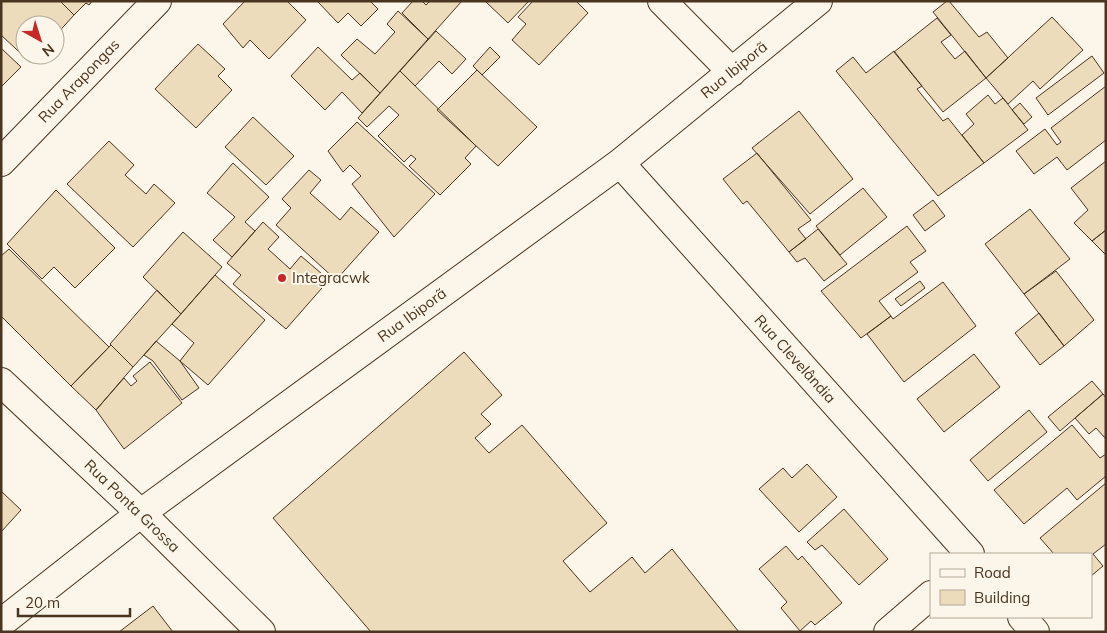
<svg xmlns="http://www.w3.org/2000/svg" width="1107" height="633" font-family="Mulish,sans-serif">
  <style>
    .building { fill: #ecdcbc; stroke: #4a3520 }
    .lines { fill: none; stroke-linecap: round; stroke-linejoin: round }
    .street-casing { stroke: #4a3520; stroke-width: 30 }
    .street { stroke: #fbf6e9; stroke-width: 28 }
    .poi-dot { fill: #c62828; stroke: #fbf6e9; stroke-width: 2 }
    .labels { text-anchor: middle; stroke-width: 4; stroke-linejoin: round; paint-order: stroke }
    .street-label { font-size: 15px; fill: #4a3520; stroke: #fbf6e9 }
    .poi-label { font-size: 15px; fill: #4a3520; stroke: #fbf6e9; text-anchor: start }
  </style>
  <rect width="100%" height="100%" fill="#fbf6e9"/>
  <path class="building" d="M1 1H60L74 15 55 36V25H25V55H36L30 62 1 35Z
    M60 1H92L89 5 86 3 74 15Z
    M245 1H287L306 20 269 59 250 40 243 48 223 24Z
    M317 1H370L378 9 361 26 348 13 338 23Z
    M413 1H422L426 5 430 1H462L428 39 402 13Z
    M485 1H529L508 23Z
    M533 1H576L588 13 539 65 512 40 526 24 518 17Z
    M947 1H949L979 37 987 32 1008 58 986 78 933 12Z
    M398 11 428 39 380 93 341 55 357 39 375 54 395 32 387 24Z
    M1052 17 1083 50 1040 89 1033 81 1008 104 986 78Z
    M937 18 951 35 941 42 955 59 965 51 986 78 943 112 894 52Z
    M436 31 466 59 452 74 439 61 415 86 400 71Z
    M198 44 225 69 218 76 232 90 196 128 155 89Z
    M318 47 352 80 360 73 380 93 362 113 342 92 325 110 291 76Z
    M490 47 500 57 482 75 473 66Z
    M1 48 21 67 1 87Z
    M894 51 922 86 917 89 943 121 948 118 984 163 938 196 836 71 853 57 866 73Z
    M1092 56 1104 73 1048 115 1036 98Z
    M477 70 537 127 498 166 437 110Z
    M400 71 476 146 465 158 471 164 440 195 409 166 416 159 411 155 404 162 378 136 399 115 389 106 367 127 358 118Z
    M1106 86V140L1067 170 1057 157 1034 174 1016 151 1045 129 1057 145 1061 142 1051 128Z
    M988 95 995 104 1003 98 1028 130 984 163 962 135 974 124 966 114Z
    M1020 103 1032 117 1024 124 1012 110Z
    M799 111 853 179 810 214 752 148Z
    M253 117 294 156 266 185 225 147Z
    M357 122 435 194 394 237 352 184 361 176 350 165 343 172 328 151Z
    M109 141 134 165 125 175 146 194 154 184 175 203 133 247 67 184Z
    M757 153 811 220 798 229 806 239 789 252 747 201 743 204 723 179Z
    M1106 161V230L1092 241 1074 223 1088 210 1071 188Z
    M233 163 269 197 245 222 255 231 232 257 213 240 235 217 207 193Z
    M309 170 321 180 310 193 340 220 351 207 379 232 336 280 276 225 291 208 282 199Z
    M863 188 887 217 840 255 816 226Z
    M56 190 115 248 75 288 54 267 42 279 7 244Z
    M933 200 945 216 925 231 913 215Z
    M1030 209 1070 259 1024 294 985 244Z
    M263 222 279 237 268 249 290 269 301 256 329 280 286 329 233 284 241 275 227 263Z
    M907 226 926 251 910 262 918 272 879 301 891 316 861 338 821 291Z
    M818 229 847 264 824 281 805 258 797 262 789 252Z
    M1106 230V255L1092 241Z
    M183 232 222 267 181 314 143 277Z
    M9 249 109 347 71 386 1 316V256Z
    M1056 271 1094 320 1064 346 1024 294Z
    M215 275 265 320 208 385 180 361 194 343 172 324Z
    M920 281 925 288 901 306 895 299Z
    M943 282 976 326 904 382 867 334 891 316 893 319Z
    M157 290 181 314 133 367 110 344Z
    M1039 313 1064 346 1040 365 1015 333Z
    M156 341 180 361 199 388 182 400 153 361 144 355Z
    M111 345 133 367 96 410 71 386Z
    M464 352 502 395 481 414 491 424 475 438 489 453 522 425 607 523 563 561 590 592 632 557 645 573 672 549 739 632H371L273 518Z
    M974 354 1000 387 944 432 917 399Z
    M150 362 182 403 124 449 96 410 124 378 131 386 137 381 133 376Z
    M1092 381 1103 394 1060 431 1048 417Z
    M1103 394 1106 398V439L1096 428 1089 434 1075 418Z
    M1029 410 1047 432 988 481 970 460Z
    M1072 425 1100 458 1106 454V476L1077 500 1067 488 1024 524 994 490Z
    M807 464 837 497 799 532 759 489 783 468 792 478Z
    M1106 483V544L1093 554 1103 566 1091 576V554H1054L1040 538Z
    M1 491 21 510 1 532Z
    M844 509 888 559 859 585 822 545 815 550 807 542Z
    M786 546 798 560 802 556 842 603 815 625 811 621 800 631 781 608 787 602 759 569Z
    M153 606 173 632H119Z"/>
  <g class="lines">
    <defs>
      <path id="street" d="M662 1 732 72
        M1 162 157 1
        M620 163 970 554
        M1 382 151 523 261 632
        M1022 617 1035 632
        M1 623 141 513 620 163 818 1
        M888 632 931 595"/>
    </defs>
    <use href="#street" class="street-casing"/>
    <use href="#street" class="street"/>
  </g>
  <circle class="poi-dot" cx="282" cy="278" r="5"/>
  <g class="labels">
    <g class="street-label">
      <text transform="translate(734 70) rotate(-39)" y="5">Rua Ibiporã</text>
      <text transform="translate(79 81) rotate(-46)" y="5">Rua Arapongas</text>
      <text transform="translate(412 315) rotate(-36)" y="5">Rua Ibiporã</text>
      <text transform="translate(795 359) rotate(48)" y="5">Rua Clevelândia</text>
      <text transform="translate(132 506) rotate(44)" y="5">Rua Ponta Grossa</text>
    </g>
    <g class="poi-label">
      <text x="292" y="283">Integracwk</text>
    </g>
  </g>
  <rect width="1107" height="633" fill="none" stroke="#4a3520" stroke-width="5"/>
  <rect x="930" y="553" width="162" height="65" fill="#fbf6e9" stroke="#b4a999"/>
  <rect x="940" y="569" width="25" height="8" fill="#fbf6e9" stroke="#b4a999"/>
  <text x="974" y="578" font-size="15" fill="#4a3520">Road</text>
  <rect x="940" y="590" width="25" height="15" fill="#ecdcbc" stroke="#b4a999"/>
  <text x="974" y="603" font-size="15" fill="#4a3520">Building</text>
  <g transform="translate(40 40) rotate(141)"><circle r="24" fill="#fbf6e9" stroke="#b4a999"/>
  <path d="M0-4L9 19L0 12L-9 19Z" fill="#c62828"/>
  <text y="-8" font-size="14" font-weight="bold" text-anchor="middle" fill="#4a3520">N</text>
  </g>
  <path d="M18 608v8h112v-8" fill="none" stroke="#4a3520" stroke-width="2.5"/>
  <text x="25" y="608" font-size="15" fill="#4a3520" stroke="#fbf6e9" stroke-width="4" paint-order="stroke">20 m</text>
</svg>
